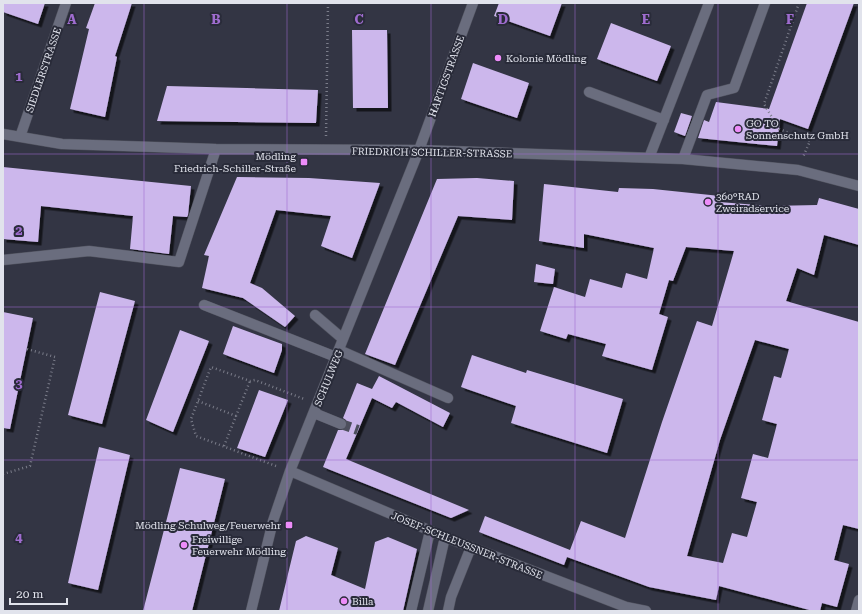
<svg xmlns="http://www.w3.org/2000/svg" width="862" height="614" font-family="'Roboto Serif',serif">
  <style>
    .building { fill: #ccb7ec; fill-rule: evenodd; filter: url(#shadow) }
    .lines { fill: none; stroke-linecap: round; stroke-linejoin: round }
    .minor-tunnel { stroke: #4d4f5d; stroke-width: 10; stroke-dasharray: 10 5; stroke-linecap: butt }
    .minor-casing { stroke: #525460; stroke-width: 11 }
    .path { stroke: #7b7d8a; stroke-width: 2.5; stroke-dasharray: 1 3; stroke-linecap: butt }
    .minor { stroke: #6a6d7e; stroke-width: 10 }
    .grid { fill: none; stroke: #9f6ccf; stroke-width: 1; stroke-opacity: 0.55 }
    .poi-dot { fill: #ed8cf9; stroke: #292b39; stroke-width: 1.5 }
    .labels { text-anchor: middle; stroke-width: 4; stroke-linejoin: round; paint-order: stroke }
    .poi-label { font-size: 10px; fill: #e1e3ec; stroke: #292b39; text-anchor: start }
    .street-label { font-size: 10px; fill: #e1e3ec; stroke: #292b39 }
    .grid-label { font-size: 13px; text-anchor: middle; font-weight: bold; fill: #9f6ccf; stroke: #292b39; stroke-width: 4; stroke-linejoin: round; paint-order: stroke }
  </style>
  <defs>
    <filter id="shadow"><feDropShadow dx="3.5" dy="3.5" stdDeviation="0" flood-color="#0009"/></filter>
  </defs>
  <rect width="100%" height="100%" fill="#333544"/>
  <path class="building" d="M3 3H45L38 24 3 12Z
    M95 3H132L115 56 117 57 105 117 70 109 89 29 86 28Z
    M499 3H562L550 36 494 16Z
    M807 3H854L808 129 780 119 777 146 698 138 704 120 709 122 716 102 769 109Z
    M611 23 671 46 657 81 597 59Z
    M352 30H387L388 108H353Z
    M473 63 529 83 517 118 461 99Z
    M167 86 318 90 316 123 157 121Z
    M681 113 692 116 685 136 674 132Z
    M3 167 191 186 188 215 187 217 173 216 169 254 130 249 133 216 41 206 38 242 3 239Z
    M237 177 309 178 380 183 352 258 321 246 331 216 276 210 250 283 262 288 295 316 285 327 243 298 202 288 209 256 204 255Z
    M477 178 514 181 512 220 458 216 395 365 365 354 437 179Z
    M544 184 618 192 619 188 653 189 720 196 719 202 770 206 817 205 819 198 859 209V245L824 235 814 275 797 268 786 301 859 322V529L843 525 834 560 849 564 837 607 822 603 820 611H813L719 586 716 600 649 587 567 557 564 565 479 532 485 516 570 550 581 521 625 538 662 422 697 321 712 326 734 251 686 247 673 281 669 280 659 314 668 317 652 370 602 356 606 344 568 334 566 339 540 331 554 287 585 297 590 279 622 288 626 273 647 279 654 248 584 234V248L539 241ZM755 340 789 349 781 378 774 376 762 420 777 424 768 458 753 454 741 498 757 502 747 537 732 533 723 563 687 556 720 440Z
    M536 264 555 269 553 284 534 282Z
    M100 292 135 301 102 424 68 415Z
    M3 312 33 318 10 429 3 428Z
    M233 326 282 344V350L274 373 223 354Z
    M180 330 209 341 173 432 146 420Z
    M472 355 526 373 527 370 623 399 607 453 511 423 516 406 461 387Z
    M379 376 450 413 443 427 396 402 392 408 372 398 346 459 469 510 451 518 323 467 338 430H342L347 426 346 420 343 418 357 383 372 389Z
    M259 390 288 400 265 457 237 448Z
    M99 447 130 455 98 590 68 583Z
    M180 468 225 479 192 611H143Z
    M306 536 338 548 331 575 365 589 375 542 388 537 417 549 403 611H279L296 541Z"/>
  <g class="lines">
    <path class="minor-tunnel" d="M341 424 358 430"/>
    <defs>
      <path id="minor" d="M589 92 664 120
        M3 134 62 144 216 149 419 150 683 159 798 170 859 186
        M20 137 66 3
        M649 158 709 3
        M683 159 707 95 734 88 765 3
        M3 260 89 251 179 262 216 149
        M204 305 336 357
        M315 315 343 339
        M339 350 448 398
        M314 413 341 424
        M290 471 445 537 626 607 646 611
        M251 611 273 521 290 471 419 150 473 3
        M411 611 430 531
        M428 611 445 537
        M448 611 451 597 471 547
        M856 611 859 600"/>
    </defs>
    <use href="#minor" class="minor-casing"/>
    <path class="path" d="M799 3 764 104 779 129 810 141 803 157
      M326 136 328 3
      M198 401 236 416
      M224 446 250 381
      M276 466 196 436 191 419 211 367 250 381 255 380 304 399
      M3 474 30 466 55 357 27 349"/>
    <use href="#minor" class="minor"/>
  </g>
  <path class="grid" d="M144 3V611M287 3V611M431 3V611M575 3V611M718 3V611M3 154H859M3 307H859M3 460H859"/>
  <g class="poi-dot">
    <circle cx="498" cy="58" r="4"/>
    <circle cx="738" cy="129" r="4"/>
    <rect x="300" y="158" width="8" height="8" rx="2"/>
    <circle cx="708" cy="202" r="4"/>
    <rect x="285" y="521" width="8" height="8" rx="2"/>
    <circle cx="184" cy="545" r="4"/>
    <circle cx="344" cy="601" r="4"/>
  </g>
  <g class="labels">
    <g class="poi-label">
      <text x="506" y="62">Kolonie Mödling</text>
      <text x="746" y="127">GO TO<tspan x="746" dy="12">Sonnenschutz GmbH</tspan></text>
      <text x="296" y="160" text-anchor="end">Mödling<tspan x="296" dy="12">Friedrich-Schiller-Straße</tspan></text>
      <text x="716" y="200">360°RAD<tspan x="716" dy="12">Zweiradservice</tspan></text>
      <text x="281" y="529" text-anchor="end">Mödling Schulweg/Feuerwehr</text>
      <text x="192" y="543">Freiwillige<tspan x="192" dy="12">Feuerwehr Mödling</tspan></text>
      <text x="352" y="605">Billa</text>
    </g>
    <g class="street-label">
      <text transform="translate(43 70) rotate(-71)" y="4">SIEDLERSTRASSE</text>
      <text transform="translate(446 76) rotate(-70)" y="4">HARTIGSTRASSE</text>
      <text transform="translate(432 152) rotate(1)" y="4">FRIEDRICH SCHILLER-STRASSE</text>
      <text transform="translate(328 378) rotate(-68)" y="4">SCHULWEG</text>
      <text transform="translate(467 545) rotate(22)" y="4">JOSEF-SCHLEUSSNER-STRASSE</text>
    </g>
  </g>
  <g class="grid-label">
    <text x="72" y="24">A</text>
    <text x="216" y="24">B</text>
    <text x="359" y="24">C</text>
    <text x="503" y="24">D</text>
    <text x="646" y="24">E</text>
    <text x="790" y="24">F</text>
    <text x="19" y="81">1</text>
    <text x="19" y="235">2</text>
    <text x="19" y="388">3</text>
    <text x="19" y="542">4</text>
  </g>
  <rect width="862" height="614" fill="none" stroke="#e1e3ec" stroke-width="8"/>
  <path d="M10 598v6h57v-6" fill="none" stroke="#e1e3ec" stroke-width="2"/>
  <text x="16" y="598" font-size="12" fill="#e1e3ec" stroke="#292b39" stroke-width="3" paint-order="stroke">20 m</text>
</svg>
